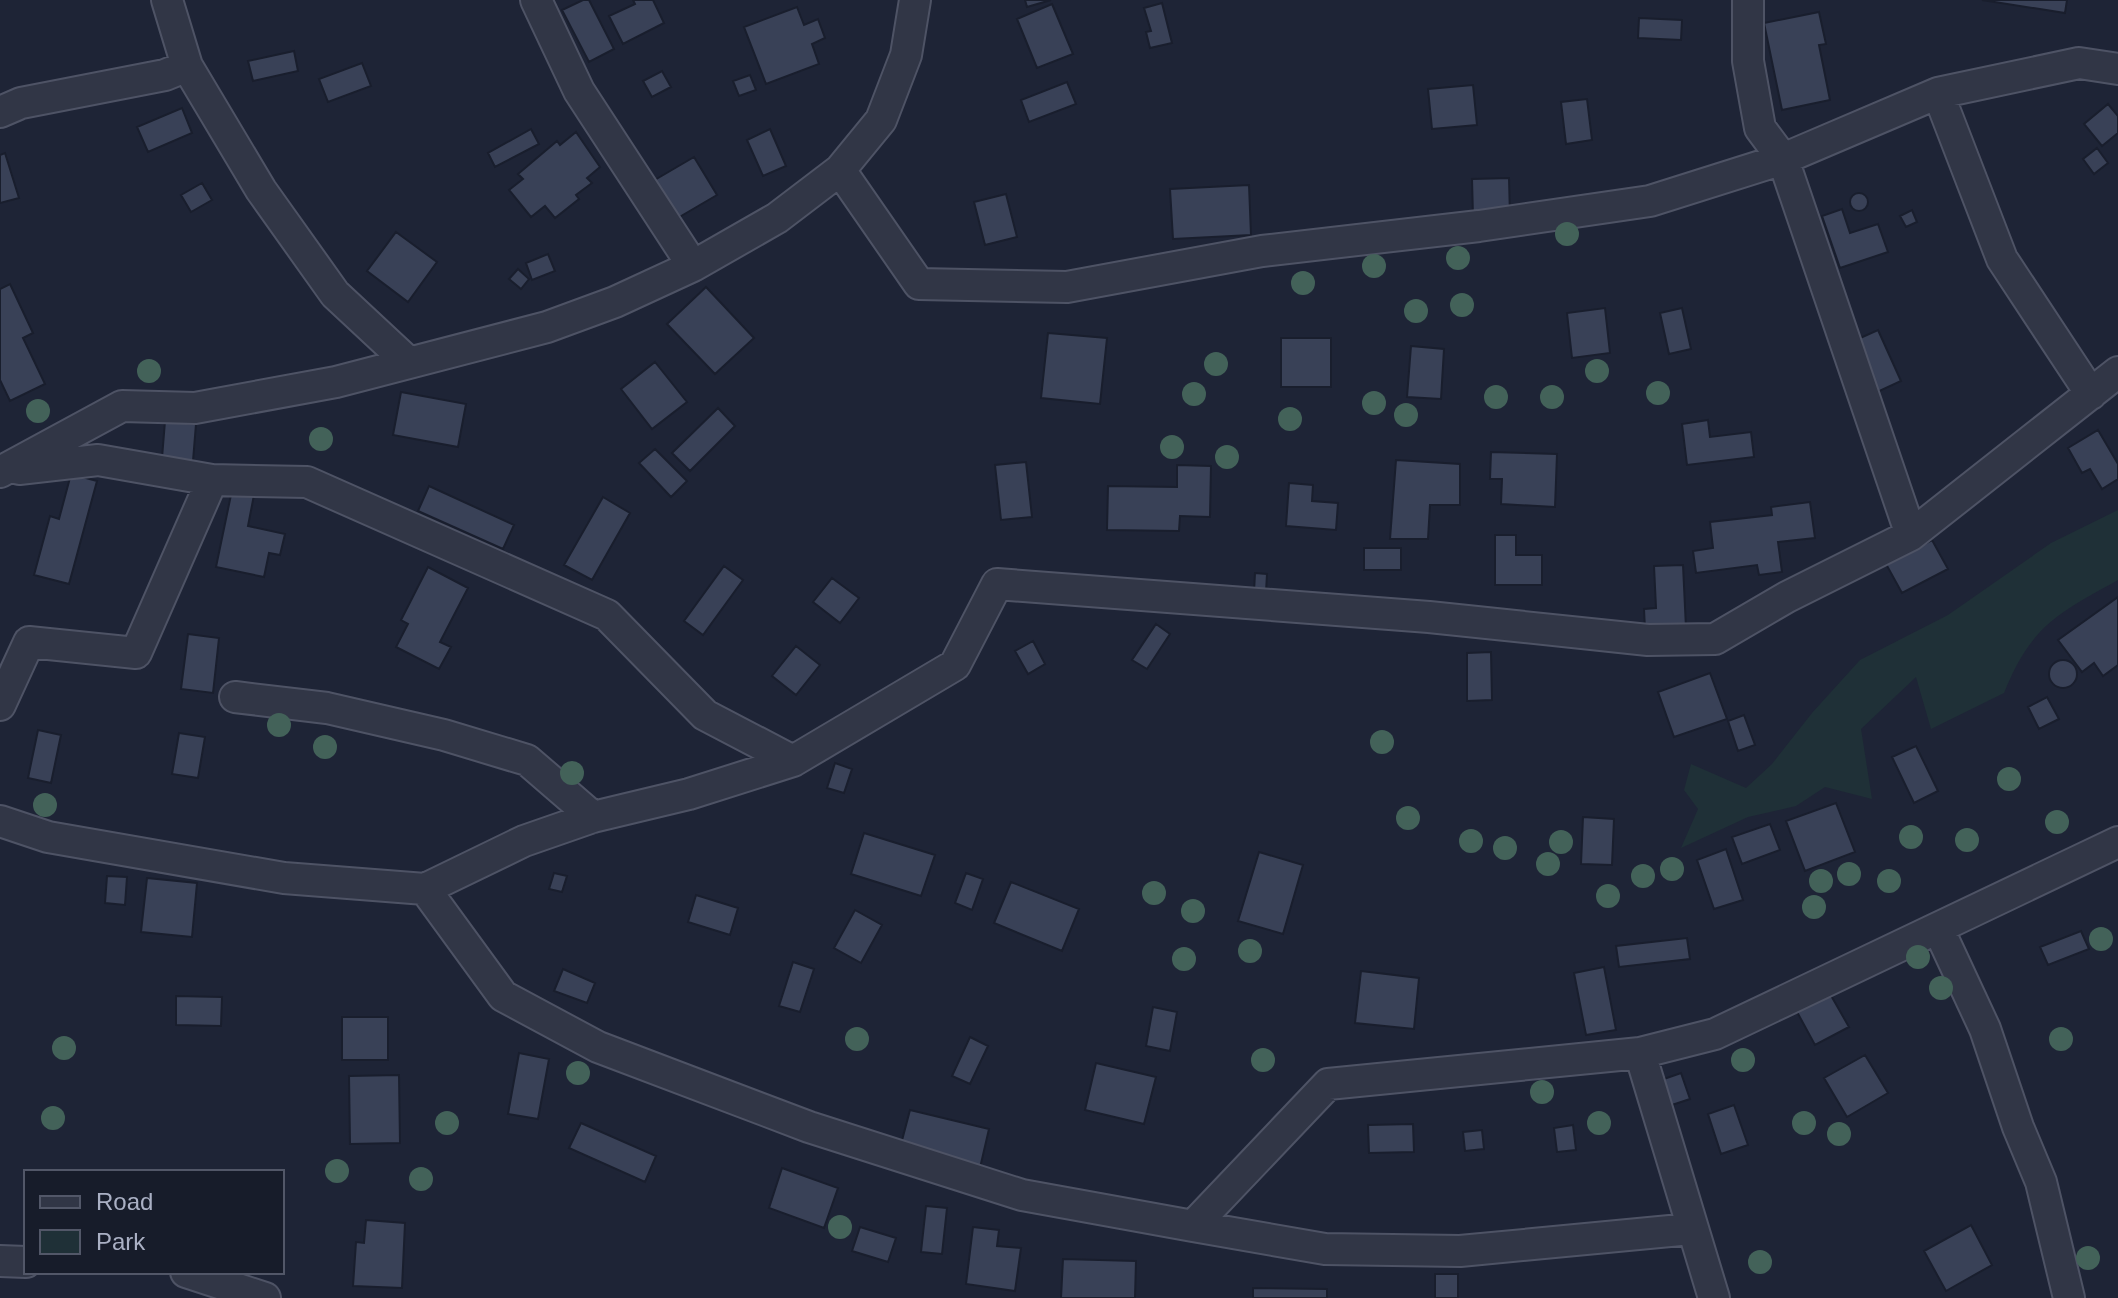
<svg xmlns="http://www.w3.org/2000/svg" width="2118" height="1298" font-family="Arial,sans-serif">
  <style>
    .green { fill: #1f3037 }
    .building { fill: #394157; stroke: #191e2d; stroke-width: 2 }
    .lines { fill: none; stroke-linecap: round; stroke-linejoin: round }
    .minor-casing { stroke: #4e5365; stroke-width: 34 }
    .minor { stroke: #313646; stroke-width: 30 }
    .tree { fill: #436259 }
  </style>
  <rect width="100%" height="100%" fill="#1e2436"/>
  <path class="green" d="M2118 510V580C2057 614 2031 626 2004 693L1931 729 1916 677 1861 729 1872 799 1825 787 1796 806 1748 817 1681 848 1698 809 1684 790 1691 764 1746 788 1772 764 1812 713 1860 660 1948 615 2051 543Z"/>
  <path class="building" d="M583 0H589L614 49 589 62 562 10Z
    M633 0H653L664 23 623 44 609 16 635 4Z
    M1025 0H1051L1027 7Z
    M1982 0H2067L2065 13Z
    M1162 3 1172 43 1150 48 1146 32 1151 31 1144 8Z
    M1052 4 1073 54 1037 68 1017 19Z
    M797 7 804 25 818 19 825 38 812 44 819 64 766 84 744 27Z
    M1819 12 1826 44 1819 45 1830 100 1782 110 1764 23Z
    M1639 18 1682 20 1681 40 1638 38Z
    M294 51 298 71 253 81 248 61Z
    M362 63 371 86 328 102 319 79Z
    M662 71 671 87 652 97 643 81Z
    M750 75 756 90 739 96 733 81Z
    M1067 82 1076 104 1029 122 1021 100Z
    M1473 85 1477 125 1432 129 1428 89Z
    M1587 99 1592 140 1566 144 1561 102Z
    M2108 104 2118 116V133L2102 146 2084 124Z
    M182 108 192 133 148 152 137 127Z
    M531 129 539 144 495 167 488 153Z
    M770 129 786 166 763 176 747 140Z
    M576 132 600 167 587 178 592 183 576 195 579 199 555 218 545 206 531 217 509 190 523 179 518 174 557 141 560 145Z
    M2097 148 2108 163 2094 174 2083 159Z
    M5 153 19 198 0 203V155Z
    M694 157 717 195 676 219 653 181Z
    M1509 178 1510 216 1473 217 1472 179Z
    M202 183 212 200 191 212 181 195Z
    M1249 185 1251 235 1173 239 1170 189Z
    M1850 202a9 9 0 1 1 18 0a9 9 0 1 1-18 0Z
    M1006 194 1017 237 985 245 974 202Z
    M1842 209 1850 233 1878 224 1888 252 1840 268 1822 216Z
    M1912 210 1917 222 1906 227 1900 216Z
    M396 232 437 262 408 302 367 271Z
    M548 254 555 271 532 280 526 263Z
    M518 269 529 279 521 289 509 279Z
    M10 284 33 333 23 338 45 384 10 401 0 380V289Z
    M706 287 754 338 715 374 667 324Z
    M1605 308 1610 353 1572 358 1567 313Z
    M1682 308 1691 349 1669 354 1660 313Z
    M1878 330 1901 381 1873 394 1849 343Z
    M1048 333 1107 338 1100 404 1041 398Z
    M1281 338H1331V387H1281Z
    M1411 346 1444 349 1441 399 1407 397Z
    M655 362 687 402 652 429 621 389Z
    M401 392 466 404 458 447 393 435Z
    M718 408 735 426 690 471 672 453Z
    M1708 420 1710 437 1751 432 1754 457 1687 465 1682 424Z
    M165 421 196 424 193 461 162 458Z
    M2098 430 2118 464V479L2102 489 2090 469 2082 473 2068 448Z
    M655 449 687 481 671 497 639 463Z
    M1491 452 1557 454 1555 507 1501 504 1502 479H1490Z
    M1396 460 1460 464V505H1430L1428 539H1390Z
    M1026 462 1032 517 1001 520 995 465Z
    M1177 465 1211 466 1210 517 1180 516 1179 531 1107 530 1108 486 1177 487Z
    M71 474 97 481 69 584 34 575 50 516 59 519Z
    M1289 483 1313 485 1312 501 1338 503 1336 530 1286 526Z
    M429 486 514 525 503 549 418 511Z
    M232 490 254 495 248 526 285 534 280 555 269 553 264 577 216 567Z
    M603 497 630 513 592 580 564 565Z
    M1810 502 1815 538 1778 542 1782 572 1759 575 1757 565 1696 573 1693 551 1713 548 1710 522 1772 515 1771 507Z
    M1495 535H1516V555H1542V585H1495Z
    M1932 540 1948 569 1902 593 1886 564Z
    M1364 548H1401V570H1364Z
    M1683 565 1686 628 1645 630 1644 609 1656 608 1654 566Z
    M724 566 743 580 703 635 684 621Z
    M428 567 468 588 440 642 451 647 439 669 396 647 408 624 401 620Z
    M1255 573 1267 574 1266 592H1254Z
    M832 578 859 598 840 623 813 602Z
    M2118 597V665L2103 676 2094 663 2082 672 2058 640Z
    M1156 624 1170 634 1147 669 1132 660Z
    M188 634 219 638 213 693 181 689Z
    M1033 641 1045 664 1028 674 1015 651Z
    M796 646 820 665 796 695 772 676Z
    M1491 652 1492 700 1467 701V653Z
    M2049 674a14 14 0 1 1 28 0a14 14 0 1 1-28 0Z
    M1710 673 1727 719 1674 737 1658 692Z
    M2047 697 2059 719 2039 729 2028 707Z
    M1744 715 1755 745 1738 751 1728 721Z
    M38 730 61 735 51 783 28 778Z
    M179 733 205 737 198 778 172 774Z
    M1916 746 1938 791 1914 803 1892 757Z
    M835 763 852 769 844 793 827 788Z
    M1836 803 1855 852 1805 871 1786 821Z
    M1583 817 1614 819 1612 865 1581 864Z
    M1770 824 1780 850 1742 864 1732 837Z
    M864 833 935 855 921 896 851 874Z
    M1726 849 1743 900 1714 909 1697 860Z
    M1259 852 1303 865 1283 934 1238 921Z
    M554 873 567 876 562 892 549 889Z
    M966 873 983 879 972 910 955 903Z
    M107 876 127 877 125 905 105 903Z
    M147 878 197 883 192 937 141 932Z
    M1011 882 1079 909 1062 951 994 923Z
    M696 895 738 908 730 935 688 922Z
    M855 910 882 925 861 963 834 948Z
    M2081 931 2089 949 2048 965 2040 947Z
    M1687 938 1690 959 1619 967 1616 946Z
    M793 962 814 969 800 1012 779 1006Z
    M1604 967 1616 1030 1586 1035 1574 973Z
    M563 969 595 983 587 1003 554 991Z
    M1361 971 1419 978 1414 1029 1355 1023Z
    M1829 992 1849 1027 1815 1045 1796 1010Z
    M176 996 222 997 221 1026 176 1025Z
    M1153 1007 1177 1012 1170 1051 1146 1046Z
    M342 1017H388V1060H342Z
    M970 1037 988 1046 970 1084 952 1076Z
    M519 1053 549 1059 538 1119 508 1114Z
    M1865 1055 1888 1093 1847 1117 1824 1078Z
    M1096 1063 1156 1077 1144 1124 1085 1110Z
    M1681 1073 1690 1099 1669 1106 1661 1080Z
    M399 1075 400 1143 350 1144 349 1076Z
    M1734 1105 1748 1145 1721 1154 1708 1114Z
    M910 1110 989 1129 980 1168 900 1148Z
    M581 1123 656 1156 645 1182 569 1148Z
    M1413 1124 1414 1152 1369 1153 1368 1125Z
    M1573 1125 1576 1150 1557 1152 1554 1128Z
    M1482 1130 1484 1149 1465 1151 1463 1132Z
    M782 1168 838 1188 824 1228 769 1208Z
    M926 1206 947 1208 942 1254 921 1252Z
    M366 1220 405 1223 402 1288 353 1286 356 1242 364 1243Z
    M1971 1225 1992 1265 1946 1291 1924 1251Z
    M860 1227 896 1238 888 1262 852 1251Z
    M973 1227 999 1230 997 1246 1021 1248 1015 1291 966 1284Z
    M1063 1259 1136 1261 1135 1298H1061Z
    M1435 1274H1458V1298H1435Z
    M1253 1288 1327 1289V1298H1253Z"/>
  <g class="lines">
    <defs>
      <path id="minor" d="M167 0 187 66 261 190 335 294 408 362
        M536 0 579 91 693 266
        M1748 0V61L1760 128 1783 159 1911 535
        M1938 93 2079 63 2118 69
        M0 112 21 103 165 75 187 66
        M840 170 919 284 1067 287 1262 251 1479 226 1650 201 1783 159 1938 93 2002 259 2091 394
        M19 469 98 460 212 480 307 482 607 615 705 715 793 761
        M0 472 122 406 195 408 336 382 547 327 615 302 693 266 777 218 840 170 881 120 906 55 915 0
        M235 697 327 708 444 735 527 760 593 817
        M0 705 29 642 136 653 212 480
        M0 821 48 837 284 878 425 889 503 996 598 1047 809 1127 1022 1195 1193 1226 1328 1084 1640 1053 1715 1034 2118 842
        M425 889 524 841 593 817 689 794 793 761 955 665 997 584 1429 617 1648 640 1715 639 1787 597 1911 535 2118 372
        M1938 928 1985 1029 2018 1127 2041 1182 2069 1298
        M1640 1053 1714 1298
        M1193 1226 1325 1249 1460 1251 1691 1229
        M0 1261 26 1262
        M186 1272 265 1298"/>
    </defs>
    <use href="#minor" class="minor-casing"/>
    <use href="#minor" class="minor"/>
  </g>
  <g class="tree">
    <circle cx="1567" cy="234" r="12"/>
    <circle cx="1458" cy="258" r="12"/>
    <circle cx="1374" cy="266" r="12"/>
    <circle cx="1303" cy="283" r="12"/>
    <circle cx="1462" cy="305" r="12"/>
    <circle cx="1416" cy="311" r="12"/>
    <circle cx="1216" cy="364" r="12"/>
    <circle cx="149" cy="371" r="12"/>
    <circle cx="1597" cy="371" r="12"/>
    <circle cx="1658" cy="393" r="12"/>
    <circle cx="1194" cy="394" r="12"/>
    <circle cx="1496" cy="397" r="12"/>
    <circle cx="1552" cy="397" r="12"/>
    <circle cx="1374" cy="403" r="12"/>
    <circle cx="38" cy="411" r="12"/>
    <circle cx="1406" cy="415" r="12"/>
    <circle cx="1290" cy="419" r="12"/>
    <circle cx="321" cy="439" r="12"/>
    <circle cx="1172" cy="447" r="12"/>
    <circle cx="1227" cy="457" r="12"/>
    <circle cx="279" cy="725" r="12"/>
    <circle cx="1382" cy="742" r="12"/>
    <circle cx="325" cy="747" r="12"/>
    <circle cx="572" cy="773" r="12"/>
    <circle cx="2009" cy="779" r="12"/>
    <circle cx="45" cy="805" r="12"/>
    <circle cx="1408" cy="818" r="12"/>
    <circle cx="2057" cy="822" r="12"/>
    <circle cx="1911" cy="837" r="12"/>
    <circle cx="1967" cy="840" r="12"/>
    <circle cx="1471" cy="841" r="12"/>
    <circle cx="1561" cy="842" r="12"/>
    <circle cx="1505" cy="848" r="12"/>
    <circle cx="1548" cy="864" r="12"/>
    <circle cx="1672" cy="869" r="12"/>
    <circle cx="1849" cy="874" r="12"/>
    <circle cx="1643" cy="876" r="12"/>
    <circle cx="1821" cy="881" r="12"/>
    <circle cx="1889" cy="881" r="12"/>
    <circle cx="1154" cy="893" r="12"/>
    <circle cx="1608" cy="896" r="12"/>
    <circle cx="1814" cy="907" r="12"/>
    <circle cx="1193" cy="911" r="12"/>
    <circle cx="2101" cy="939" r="12"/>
    <circle cx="1250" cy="951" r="12"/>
    <circle cx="1918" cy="957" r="12"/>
    <circle cx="1184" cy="959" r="12"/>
    <circle cx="1941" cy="988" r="12"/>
    <circle cx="857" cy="1039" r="12"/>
    <circle cx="2061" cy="1039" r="12"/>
    <circle cx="64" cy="1048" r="12"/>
    <circle cx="1263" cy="1060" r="12"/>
    <circle cx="1743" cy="1060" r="12"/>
    <circle cx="578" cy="1073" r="12"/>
    <circle cx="1542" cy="1092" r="12"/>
    <circle cx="53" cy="1118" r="12"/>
    <circle cx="447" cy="1123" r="12"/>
    <circle cx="1599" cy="1123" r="12"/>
    <circle cx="1804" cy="1123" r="12"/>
    <circle cx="1839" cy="1134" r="12"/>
    <circle cx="337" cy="1171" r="12"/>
    <circle cx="421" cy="1179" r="12"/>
    <circle cx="840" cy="1227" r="12"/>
    <circle cx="2088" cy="1258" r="12"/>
    <circle cx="1760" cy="1262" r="12"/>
  </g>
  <rect x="24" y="1170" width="260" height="104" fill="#171c2a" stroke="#525768" stroke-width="2"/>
  <rect x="40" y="1196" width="40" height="12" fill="#313646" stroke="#525768" stroke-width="2"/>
  <text x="96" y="1210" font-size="24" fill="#aab0c4">Road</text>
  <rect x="40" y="1230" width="40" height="24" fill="#1f3037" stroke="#525768" stroke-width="2"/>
  <text x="96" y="1250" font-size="24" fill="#aab0c4">Park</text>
</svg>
